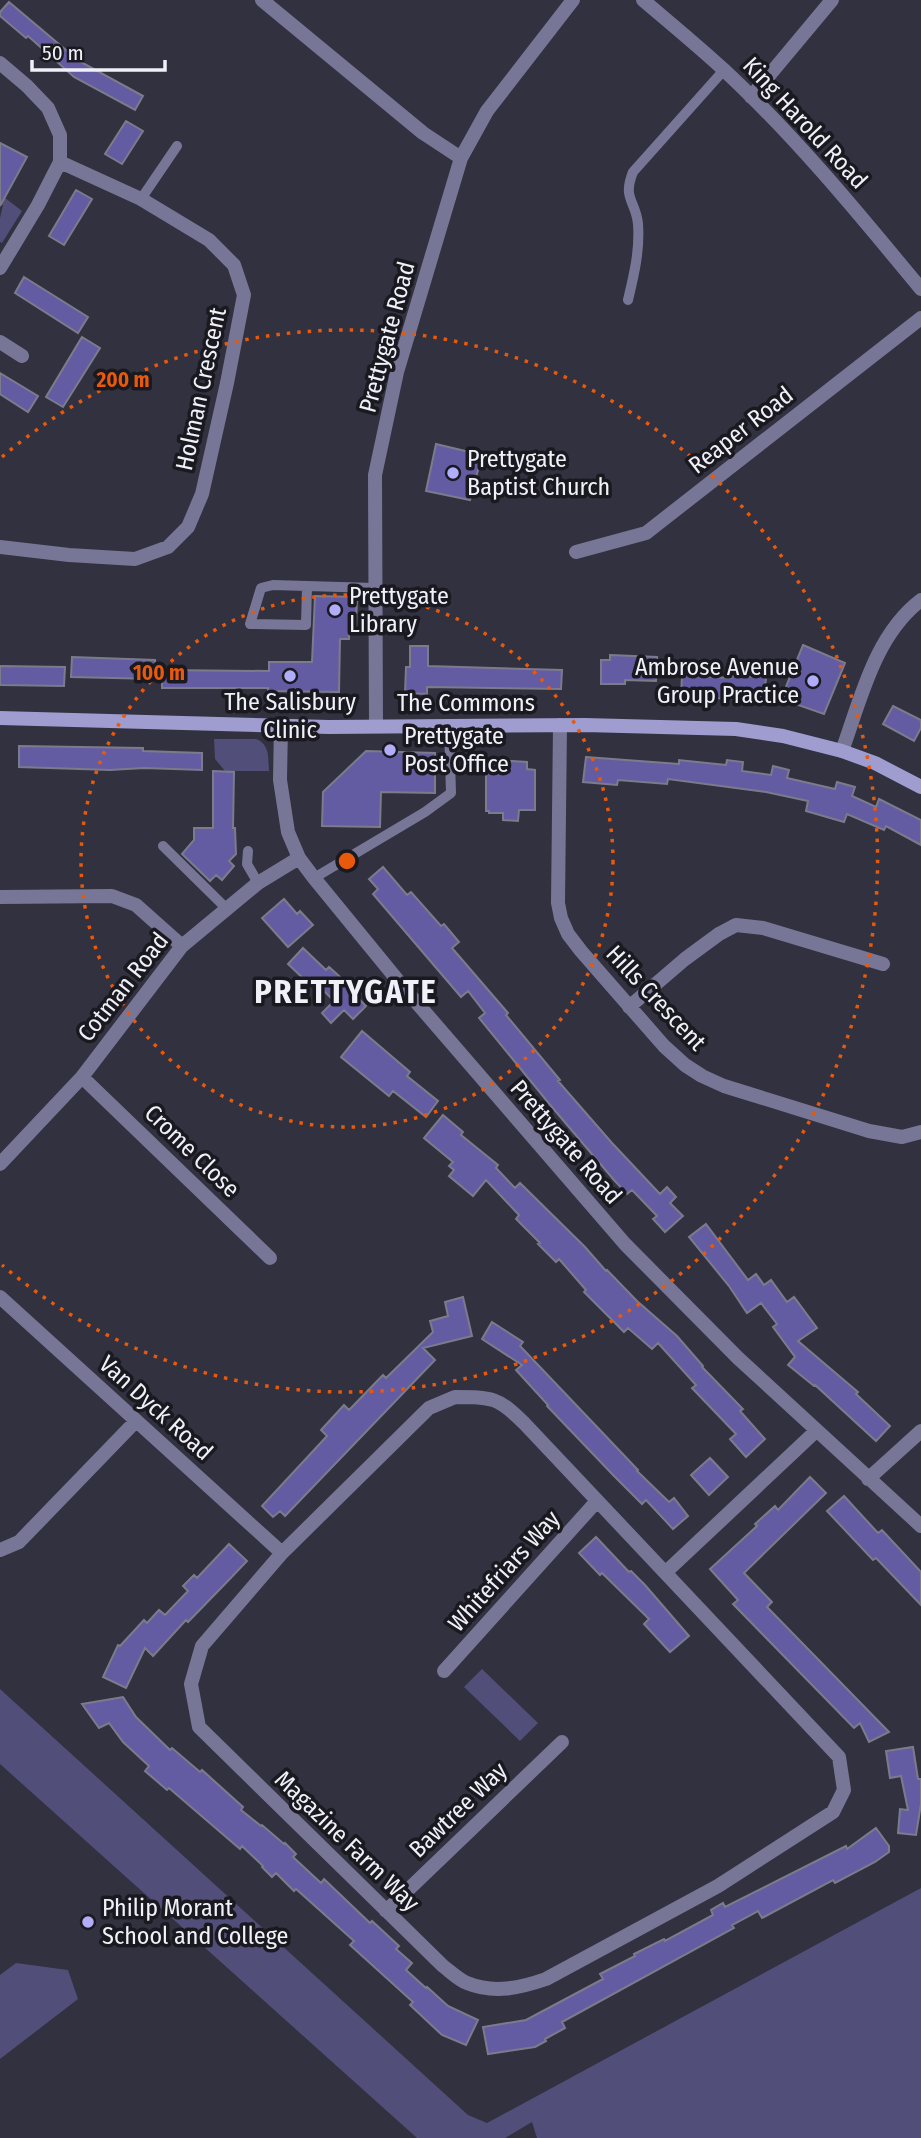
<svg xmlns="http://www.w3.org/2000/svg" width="921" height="2138" font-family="'Fira Sans Condensed',sans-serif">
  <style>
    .green { fill: #514e79 }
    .building { fill: #645ca2; stroke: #7b7b8b; stroke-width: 2 }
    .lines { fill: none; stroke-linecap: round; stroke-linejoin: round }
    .lane { stroke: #787696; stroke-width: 10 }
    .street { stroke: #787696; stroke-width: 14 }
    .secondary { stroke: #9f9ccf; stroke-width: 14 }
    .ring { fill: none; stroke: #e8590c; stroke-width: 3.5; stroke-dasharray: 3.5 7 }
    .poi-dot { fill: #b2adf9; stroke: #1a1920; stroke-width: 2.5 }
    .labels { text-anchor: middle; stroke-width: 7; stroke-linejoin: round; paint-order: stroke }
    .street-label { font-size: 24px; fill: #f0f0f9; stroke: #1a1920 }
    .poi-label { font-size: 24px; fill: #f0f0f9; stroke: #1a1920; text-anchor: start }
    .district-label { font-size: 32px; font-weight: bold; letter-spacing: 2px; fill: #f0f0f9; stroke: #1a1920 }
    .centre { fill: #e8590c; stroke: #1a1920; stroke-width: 3.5 }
    .ring-label { font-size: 21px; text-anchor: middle; font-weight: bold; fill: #e8590c; stroke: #1a1920; stroke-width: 7; stroke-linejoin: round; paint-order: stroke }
  </style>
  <rect width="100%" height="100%" fill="#31313f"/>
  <path class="green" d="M0 194 22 211 2 243 0 242V218L3 205 0 204Z
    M214 739H256C270 744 268 758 269 771H225L215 759Z
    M482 1669 538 1723 520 1741 464 1687Z
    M0 1689 468 2115 487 2123 921 1888V2138H537L532 2122 505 2138H417L0 1764Z
    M16 1963 68 1970 78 1999 0 2059V1975Z"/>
  <path class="building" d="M9 2 79 61 143 96 135 110 74 77 28 36 26 38 0 16V12Z
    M126 121 143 131 122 164 105 154Z
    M0 143 27 157 0 206Z
    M76 190 92 199 64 245 49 236Z
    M24 277 88 317 78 333 15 293Z
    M82 337 100 348 63 407 46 397Z
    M0 373 38 396 28 412 0 394Z
    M436 444 482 455 470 500 426 491Z
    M315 596 357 597 356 626 349 633V639H340L339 692 268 691V688H162V670L269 671V662H312Z
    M803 645 845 663 824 714 781 699Z
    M410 646H428V666L562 670 561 689 427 687V694L405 693 406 667H410Z
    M610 655 657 657 656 681 625 680V684H601V660H610Z
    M72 657 155 660V679L71 677Z
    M0 666 65 667 64 686 0 685Z
    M682 675 731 678 732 676 766 677 764 701 681 696Z
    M893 706 921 720V728L914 741 883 724Z
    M19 746 143 748V751L202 753V770L144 768 110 770 19 767Z
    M366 751 435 753V793L381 792 380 827 322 826 323 792Z
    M586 757 679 764V760L726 765 727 760 743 762 742 771 771 775 773 766 789 770 787 778 835 789 837 782 855 787 852 796 876 807 879 799 921 820V845L886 826 884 830 847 814 844 822 806 811 808 801 766 792 668 779 667 784 618 780 617 785 583 782Z
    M498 760 527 762V769L535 770V810H519L518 821 503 820V813H489V811H486V771H487L488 764H498Z
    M213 771 234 772 233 828H235L236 854 229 861 234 866 222 880 216 875 210 881 182 854 194 840V828H213Z
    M383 867 407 895 411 892 441 926 444 924 459 942 452 948 508 1013 506 1015 560 1080 558 1081 612 1143 660 1194 667 1187 676 1197 670 1203 683 1216 665 1232 653 1219 657 1216 632 1190 627 1194 614 1180 551 1106 479 1018 485 1013 468 991 461 997 373 894 378 889 369 879Z
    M284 899 297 914 300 911 313 925 288 947 262 918Z
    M303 948 326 970 329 967 350 986 354 982 363 991 357 997 366 1006 353 1019 344 1010 331 1023 322 1013 334 1001 311 978 307 982 288 964Z
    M362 1031 410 1072 407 1076 438 1101 426 1117 393 1091 389 1096 341 1057Z
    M443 1115 463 1132 461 1135 498 1165 496 1168 515 1188 520 1183 585 1247 606 1271 607 1270 637 1301 677 1336 703 1366 702 1367 743 1409 740 1411 765 1439 746 1457 730 1439 736 1434 692 1388 696 1385 658 1343 652 1349 628 1328 624 1332 584 1292 586 1290 559 1259 556 1262 538 1244 540 1243 516 1219 519 1215 486 1180 473 1196 449 1176 454 1170 449 1166 453 1162 424 1138Z
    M706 1224 748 1280 756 1274 764 1285 771 1280 787 1302 794 1297 817 1328 798 1341 858 1392 856 1394 890 1426 876 1441 815 1385 814 1386 788 1365 795 1357 773 1327 777 1324 761 1303 747 1313 729 1286 689 1237Z
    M463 1297 472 1336 423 1348 435 1360 285 1516 280 1511 273 1517 262 1506 327 1436 321 1430 344 1405 349 1410 383 1375 386 1378 433 1332 430 1321 448 1316 445 1302Z
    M492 1322 523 1342 520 1346 638 1470 637 1471 669 1502 674 1498 688 1516 673 1529 646 1500 642 1504 614 1476 547 1406 548 1405 516 1370 522 1365 482 1339Z
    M710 1458 728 1477 709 1495 691 1475Z
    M810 1477 826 1493 744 1573 772 1602 767 1607 889 1732 869 1742 860 1723 854 1728 733 1604 738 1600 710 1569 757 1526 755 1524 775 1506 778 1510Z
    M844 1496 878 1533 882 1530 921 1572V1605L876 1558 873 1560 827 1511Z
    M596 1537 629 1572 631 1571 645 1585 689 1636 670 1652 644 1624 649 1619 602 1573 600 1575 579 1553Z
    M229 1544 247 1561 223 1586 188 1622 186 1620 153 1656 145 1648 126 1688 103 1677 118 1645 120 1646 144 1620 147 1623 159 1610 165 1615 188 1591 183 1586 194 1575 197 1578Z
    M123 1697 136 1717 170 1750 172 1748 200 1772 202 1770 243 1807 241 1810 261 1826 262 1825 284 1844 285 1843 296 1854 293 1857 321 1883 324 1879 370 1923 372 1921 399 1946 396 1949 412 1963 406 1970 426 1988 427 1987 448 2006 478 2020 466 2045 442 2035 410 2005 413 2002 350 1945 354 1941 296 1889 294 1891 276 1873 272 1877 262 1867 263 1866 242 1846 240 1849 169 1788 167 1790 145 1771 149 1766 123 1742 109 1723 99 1728 82 1704Z
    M913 1747 918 1779H921V1804L916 1835 898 1833 900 1809 908 1810 901 1776 890 1778 886 1751Z
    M876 1828 889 1846V1852L875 1862 835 1883 833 1880 762 1918 758 1911 732 1925 734 1928 562 2022 565 2028 545 2039 546 2041 535 2047 488 2054 483 2027 526 2020 603 1979 600 1974 635 1956 634 1954 664 1939 665 1941 713 1915 711 1910 723 1903 725 1907 846 1846 847 1849Z"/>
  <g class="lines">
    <path class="lane" d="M141 199 177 146
      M628 300C634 275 640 250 638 224 636 201 622 199 633 172L724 70
      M307 586 306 625 250 624 261 588 273 585 375 588
      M163 846 227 909
      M248 851 247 864 258 883
      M314 878 425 812 451 793 449 726"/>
    <path class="street" d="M262 0 423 133 461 158
      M643 0C670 23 698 46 724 70 796 137 859 214 921 289
      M0 63 27 86 48 108 60 135V162L38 205 0 268
      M751 97 832 0
      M0 342 22 356
      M0 547 69 555 135 559 168 547 188 527 202 494 227 383 244 295 234 265 209 240 141 199 60 162
      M576 552 646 533 921 318
      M281 725 280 780 288 832 299 858 314 878 404 988 625 1244 738 1358 921 1526
      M560 725 558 903 561 918 568 934 581 951 664 1046 685 1065 702 1076 724 1086 869 1131 902 1137 921 1132
      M376 726 375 475 397 372 461 158 487 111 573 0
      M842 751C861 698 875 635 921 600
      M0 897 112 896 136 905 182 946
      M629 1007 685 959 719 934 736 925 763 928 883 964
      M82 1077 270 1258
      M0 1164 82 1077 182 946 258 883 299 858
      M0 1297 282 1553
      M455 1397C492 1397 498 1397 524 1423L839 1757 844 1790 833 1812 718 1886 546 1979C520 1988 494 1994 467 1983 459 1980 451 1972 443 1966L199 1727 191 1684 202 1646 282 1553 429 1408Z
      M868 1479 921 1431
      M0 1550 19 1542 136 1421
      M666 1572 816 1431
      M444 1671 597 1501
      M386 1911 562 1742"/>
    <path class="secondary" d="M0 718 329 727 585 725 736 729 783 736 842 751 875 763 921 787"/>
  </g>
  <g class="ring">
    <circle cx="347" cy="861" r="266"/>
    <path d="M2 457A531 531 0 1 1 2 1265"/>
  </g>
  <g class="poi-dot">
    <circle cx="453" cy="473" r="7"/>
    <circle cx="335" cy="610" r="7"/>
    <circle cx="290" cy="676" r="7"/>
    <circle cx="813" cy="681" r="7"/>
    <circle cx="390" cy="750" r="7"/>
    <circle cx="88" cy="1922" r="7"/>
  </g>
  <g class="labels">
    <g class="street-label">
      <text transform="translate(805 123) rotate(47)" y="8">King Harold Road</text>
      <text transform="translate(387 337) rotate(-75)" y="8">Prettygate Road</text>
      <text transform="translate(201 389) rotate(-78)" y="8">Holman Crescent</text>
      <text transform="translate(741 430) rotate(-38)" y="8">Reaper Road</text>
      <text x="466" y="711">The Commons</text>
      <text transform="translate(123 987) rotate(-52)" y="8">Cotman Road</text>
      <text transform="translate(656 998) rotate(47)" y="8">Hills Crescent</text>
      <text transform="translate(566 1142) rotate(49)" y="8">Prettygate Road</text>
      <text transform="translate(192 1151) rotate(44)" y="8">Crome Close</text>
      <text transform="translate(156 1408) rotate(42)" y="8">Van Dyck Road</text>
      <text transform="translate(504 1571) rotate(-48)" y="8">Whitefriars Way</text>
      <text transform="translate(458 1810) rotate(-44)" y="8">Bawtree Way</text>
      <text transform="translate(347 1841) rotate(44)" y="8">Magazine Farm Way</text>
    </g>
    <g class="poi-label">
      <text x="467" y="467">Prettygate<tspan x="467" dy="28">Baptist Church</tspan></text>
      <text x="349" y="604">Prettygate<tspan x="349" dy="28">Library</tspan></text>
      <text x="799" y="675" text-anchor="end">Ambrose Avenue<tspan x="799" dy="28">Group Practice</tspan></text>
      <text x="290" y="710" text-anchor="middle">The Salisbury<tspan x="290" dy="28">Clinic</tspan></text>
      <text x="404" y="744">Prettygate<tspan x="404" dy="28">Post Office</tspan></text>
      <text x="102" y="1916">Philip Morant<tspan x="102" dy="28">School and College</tspan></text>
    </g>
    <g class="district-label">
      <text x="346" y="1003">PRETTYGATE</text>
    </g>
  </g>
  <circle cx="347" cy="861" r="10" class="centre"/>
  <g class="ring-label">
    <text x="123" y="387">200 m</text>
    <text x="159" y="680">100 m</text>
  </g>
  <path d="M32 60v10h133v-10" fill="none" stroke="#f0f0f9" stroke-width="3.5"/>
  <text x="42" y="60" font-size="21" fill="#f0f0f9" stroke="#1a1920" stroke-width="5" paint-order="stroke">50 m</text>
</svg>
